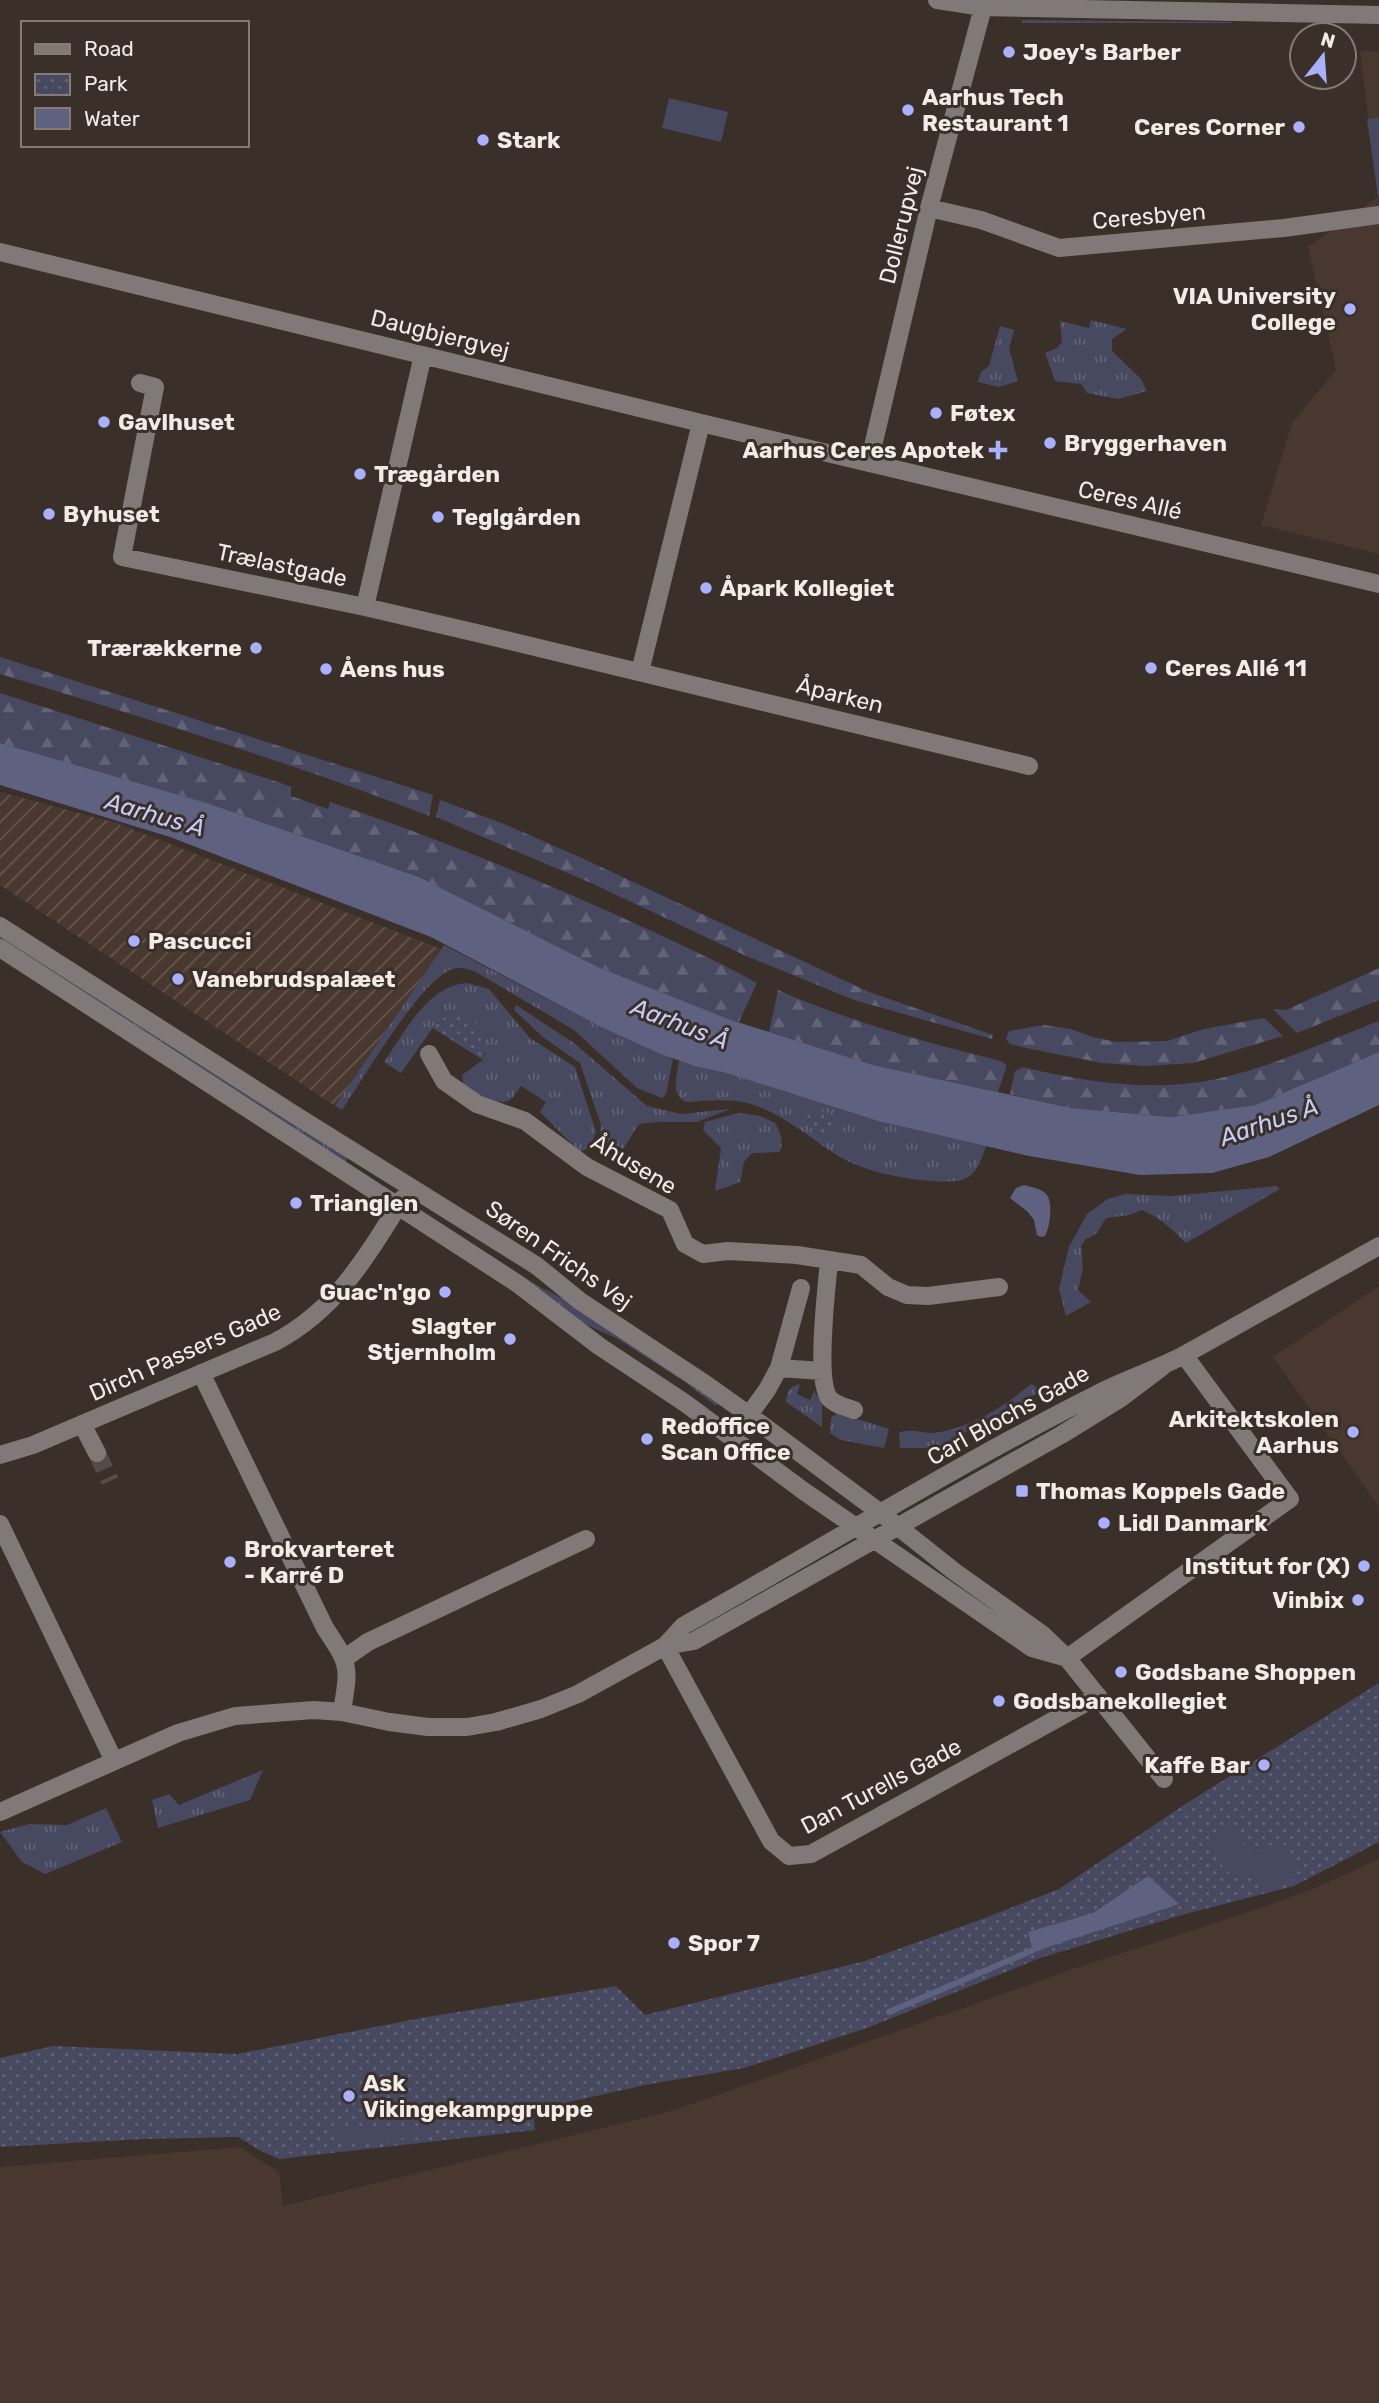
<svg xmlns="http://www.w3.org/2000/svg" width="1379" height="2403" font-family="Rubik,sans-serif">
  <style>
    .built { fill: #493830 }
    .industrial { fill: url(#industrial-furrows) }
    .grass { fill: url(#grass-tufts) }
    .forest { fill: url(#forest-firs) }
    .park { fill: url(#park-dots) }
    .garden { fill: #474960 }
    .water { fill: #5e6180 }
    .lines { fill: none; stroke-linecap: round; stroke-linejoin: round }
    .stream { stroke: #5e6180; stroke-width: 6 }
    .minor-tunnel { stroke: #564b46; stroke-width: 18; stroke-dasharray: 18 9; stroke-linecap: butt }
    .minor { stroke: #807977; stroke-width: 18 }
    .poi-dot { fill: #a9b0fc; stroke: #3b2f2a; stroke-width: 2.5 }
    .labels { text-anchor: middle; stroke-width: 6; stroke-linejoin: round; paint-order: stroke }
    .poi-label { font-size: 23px; font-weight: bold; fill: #f2ebe7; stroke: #3b2f2a; text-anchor: start }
    .street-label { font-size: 23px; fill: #f2ebe7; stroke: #3b2f2a }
    .water-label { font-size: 24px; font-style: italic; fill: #c7cdfa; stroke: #3b2f2a }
  </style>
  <defs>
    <pattern id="industrial-furrows" width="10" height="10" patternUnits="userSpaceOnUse" patternTransform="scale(1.75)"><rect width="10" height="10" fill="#493830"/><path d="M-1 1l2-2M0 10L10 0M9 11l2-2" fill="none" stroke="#64554e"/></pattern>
    <pattern id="grass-tufts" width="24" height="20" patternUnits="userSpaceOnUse" patternTransform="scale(1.75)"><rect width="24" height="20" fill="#474960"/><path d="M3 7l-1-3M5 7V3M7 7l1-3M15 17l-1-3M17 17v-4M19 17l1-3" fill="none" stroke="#626377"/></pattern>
    <pattern id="forest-firs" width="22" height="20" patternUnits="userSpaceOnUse" patternTransform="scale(1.75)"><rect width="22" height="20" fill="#474960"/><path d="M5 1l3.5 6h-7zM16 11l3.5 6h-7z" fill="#626377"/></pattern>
    <pattern id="park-dots" width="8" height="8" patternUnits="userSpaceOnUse" patternTransform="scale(1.75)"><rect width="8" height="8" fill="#474960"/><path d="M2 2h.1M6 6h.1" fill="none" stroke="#626377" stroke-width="1.8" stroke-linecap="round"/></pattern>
  </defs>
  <rect width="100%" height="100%" fill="#3b2f2a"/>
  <path class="built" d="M1360 51 1379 52V554L1261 525 1292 423 1336 370 1308 247 1378 197Z
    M1379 1286V1507L1273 1357Z
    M1379 1859V2403H0V2167L240 2147 279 2172 283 2206 675 2110 1073 1969 1258 1909 1315 1888Z"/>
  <path class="industrial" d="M0 792 113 822 441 949 335 1106 0 885Z"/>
  <path class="grass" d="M1022 20 1230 22 1233 23H1022Z
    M1091 320 1127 329 1112 339V351L1141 379 1147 391 1118 399 1087 393 1081 384 1055 381 1045 353 1057 348 1062 342 1060 321 1089 328Z
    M1000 326 1014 330 1009 349 1018 381 999 387 978 382 981 372 989 366Z
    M0 933 348 1158 345 1163 0 940Z
    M444 945 603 1028 673 1059 666 1094 662 1098 637 1088 574 1030 476 972C467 969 459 966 450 970 419 983 363 1079 342 1110L335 1106Z
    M467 983 489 989 530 1038 575 1067 596 1132 590 1148 580 1152 540 1112 546 1102 521 1086C518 1090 514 1097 510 1100 498 1107 474 1094 464 1087L462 1075 483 1060 486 1053 437 1022 401 1073 384 1062C405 1032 427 986 467 983Z
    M516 1005 574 1043 647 1106 681 1114 730 1109 697 1122H658L639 1124 623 1149 613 1144 607 1157H600L601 1125 580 1063 544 1038 514 1010Z
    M679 1061 726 1073 878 1121 986 1146C974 1181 968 1183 931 1181 899 1178 866 1172 838 1156 810 1138 783 1114 751 1104 731 1098 706 1101 686 1102 670 1094 677 1076 679 1061Z
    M738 1113 760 1116 775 1123C780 1131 785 1144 779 1152L752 1153 744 1162 740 1182 715 1191 721 1148 703 1130 705 1122Z
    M1276 1186 1280 1189 1186 1243C1173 1230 1159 1217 1142 1210L1129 1215 1106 1218 1096 1234 1086 1239 1081 1246 1083 1268 1078 1290 1091 1302 1066 1316 1059 1289 1069 1247 1087 1214 1108 1199 1125 1194 1171 1196Z
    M442 1224 538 1286 566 1300 720 1401 716 1406 685 1382 616 1338 576 1320 441 1226Z
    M800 1384 797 1394 810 1400 814 1391 822 1403V1427L786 1402C786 1392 790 1386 800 1384Z
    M1031 1384 1043 1390 950 1441 935 1448H900L899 1433C909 1428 921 1433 932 1433 965 1431 1006 1406 1031 1384Z
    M838 1413 889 1429 884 1448 841 1440 830 1433 831 1418Z
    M263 1770 250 1800 158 1828 152 1800 169 1794 179 1805Z
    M106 1808 122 1842 45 1874 22 1862 0 1832 29 1824 67 1825Z"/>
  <path class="forest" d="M0 657 433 795 429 816C288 761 144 718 0 674Z
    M0 693 281 783 291 787V796L328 809 330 802C420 832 507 867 594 905 649 930 704 954 757 983L739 1022 731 1020 598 967 419 877 207 803 0 743Z
    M440 800 504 824 584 859 869 992 993 1035 992 1039 854 1000 744 955 591 883 436 817Z
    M1379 968V1000L1297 1033 1273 1009 1286 1010Z
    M778 990C850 1022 925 1042 1001 1061L1006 1064V1068L998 1092 873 1065 769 1032Z
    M1264 1018 1283 1036 1193 1063 1146 1066 1102 1063 1031 1049 1010 1044 1006 1039 1009 1031 1044 1025 1071 1029 1093 1037 1116 1042 1167 1041 1204 1029Z
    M1379 1021V1052L1255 1105 1171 1117 1071 1108 1010 1094 1015 1071 1023 1067C1088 1083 1163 1094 1229 1076 1280 1063 1330 1040 1379 1021Z"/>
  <path class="park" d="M458 1015C480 1020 491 1038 483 1060L431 1027 444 1018Z
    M812 1110 826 1112 836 1118V1128L831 1134C816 1135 810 1131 807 1117Z
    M1379 1683V1842L1294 1886 1185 1914 1040 1958 867 2028 744 2068 650 2084 533 2110 535 2130 279 2159 257 2149 238 2137 143 2139 0 2147V2058L53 2046 237 2054 421 2018 616 1986 645 2015 865 1961 985 1918 1059 1889 1184 1805Z"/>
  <path class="garden" d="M669 98 728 112 721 142 662 128Z
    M1379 118V197H1378L1367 119Z
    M1225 1829C1239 1829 1238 1840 1246 1848 1249 1851 1253 1853 1256 1856L1274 1843 1280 1842C1290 1848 1297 1861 1298 1871L1290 1883 1265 1890 1252 1875C1229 1885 1220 1862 1210 1845L1212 1837Z
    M434 2125V2136L336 2143 335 2130Z"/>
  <path class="water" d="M0 743 207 803 419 877 598 967 731 1020 873 1065 1071 1108 1171 1117 1255 1105 1379 1052V1105L1269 1157 1212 1173 1140 1175 1029 1156 878 1121 726 1073 695 1066 663 1055 603 1028 431 937 170 837 0 785Z
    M1024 1185C1030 1187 1040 1188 1045 1193 1054 1200 1050 1227 1045 1236L1041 1237 1037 1235 1034 1220 1028 1212 1010 1198 1016 1188Z
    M1148 1876 1179 1904 1033 1952 1028 1932 1093 1913Z"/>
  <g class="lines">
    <path class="stream" d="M889 2012 1033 1950"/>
    <path class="minor-tunnel" d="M97 1453 110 1481"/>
    <path class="minor" d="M937 0 983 7 1379 15
      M929 208 981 220 1059 248 1284 228 1379 215
      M0 252 701 423 1379 584
      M140 383 155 387 122 557 365 607 481 634 1029 766
      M869 463 929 208 985 0
      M365 607 423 355
      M640 672 701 423
      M0 926 295 1115 537 1266 580 1301 707 1385 749 1415 882 1514 955 1572 1042 1634 1067 1658 1164 1779
      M0 948 518 1284 599 1346 685 1403 805 1492 1032 1648 1064 1657
      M429 1054 444 1081 477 1104 525 1121 587 1167 670 1210 685 1244 703 1254 728 1251 797 1255 861 1265 888 1287 907 1295 928 1296 999 1287
      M829 1260C827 1287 815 1378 829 1398 835 1405 846 1407 854 1410
      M779 1368 822 1371
      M201 1373 325 1628C351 1667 349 1666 342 1712
      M82 1424 97 1453
      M732 1438 767 1390 779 1368 801 1288
      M0 1455 33 1445 275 1342C337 1309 367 1256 403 1198
      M0 1524 114 1761
      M665 1646 683 1626C821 1549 956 1465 1097 1394 1125 1379 1156 1370 1184 1355L1379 1246
      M665 1646 771 1841 789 1856 811 1854 1098 1696
      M345 1658 368 1642 586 1539
      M1067 1658 1290 1499 1184 1355
      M0 1812 178 1733 235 1716 314 1710 342 1712 389 1722 428 1727H467L496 1722 541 1709 578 1694 665 1646 694 1641 1061 1435 1121 1398 1162 1367"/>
  </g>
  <g class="poi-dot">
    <circle cx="1009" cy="52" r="7"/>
    <circle cx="908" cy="110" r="7"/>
    <circle cx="1299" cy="127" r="7"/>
    <circle cx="483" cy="140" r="7"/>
    <circle cx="1350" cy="309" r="7"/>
    <circle cx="936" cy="413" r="7"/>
    <circle cx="104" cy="422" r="7"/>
    <circle cx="1050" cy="443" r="7"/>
    <path d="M994.5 439.5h7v7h7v7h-7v7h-7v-7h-7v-7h7z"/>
    <circle cx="360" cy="474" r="7"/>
    <circle cx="49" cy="514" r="7"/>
    <circle cx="438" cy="517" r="7"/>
    <circle cx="706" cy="588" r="7"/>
    <circle cx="256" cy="648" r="7"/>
    <circle cx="1151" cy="668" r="7"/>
    <circle cx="326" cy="669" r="7"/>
    <circle cx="134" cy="941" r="7"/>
    <circle cx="178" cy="979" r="7"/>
    <circle cx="296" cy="1203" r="7"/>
    <circle cx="445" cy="1292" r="7"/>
    <circle cx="510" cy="1339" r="7"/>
    <circle cx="1353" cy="1432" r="7"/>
    <circle cx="647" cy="1439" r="7"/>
    <rect x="1015" y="1484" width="14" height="14" rx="3.5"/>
    <circle cx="1104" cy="1523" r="7"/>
    <circle cx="230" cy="1562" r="7"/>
    <circle cx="1364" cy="1566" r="7"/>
    <circle cx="1358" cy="1600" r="7"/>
    <circle cx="1121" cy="1672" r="7"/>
    <circle cx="999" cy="1701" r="7"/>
    <circle cx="1264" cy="1765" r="7"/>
    <circle cx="674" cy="1943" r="7"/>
    <circle cx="349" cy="2096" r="7"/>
  </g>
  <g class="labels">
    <g class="poi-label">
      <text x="1023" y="60">Joey's Barber</text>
      <text x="922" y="105">Aarhus Tech<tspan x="922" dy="26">Restaurant 1</tspan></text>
      <text x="1285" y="135" text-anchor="end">Ceres Corner</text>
      <text x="497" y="148">Stark</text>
      <text x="1336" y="304" text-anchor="end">VIA University<tspan x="1336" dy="26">College</tspan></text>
      <text x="950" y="421">Føtex</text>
      <text x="118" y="430">Gavlhuset</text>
      <text x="1064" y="451">Bryggerhaven</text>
      <text x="984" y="458" text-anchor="end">Aarhus Ceres Apotek</text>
      <text x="374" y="482">Trægården</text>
      <text x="63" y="522">Byhuset</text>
      <text x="452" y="525">Teglgården</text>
      <text x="720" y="596">Åpark Kollegiet</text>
      <text x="242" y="656" text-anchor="end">Trærækkerne</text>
      <text x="1165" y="676">Ceres Allé 11</text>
      <text x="340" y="677">Åens hus</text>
      <text x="148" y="949">Pascucci</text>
      <text x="192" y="987">Vanebrudspalæet</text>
      <text x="310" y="1211">Trianglen</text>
      <text x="431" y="1300" text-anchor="end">Guac'n'go</text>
      <text x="496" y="1334" text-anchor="end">Slagter<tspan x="496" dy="26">Stjernholm</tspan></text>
      <text x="1339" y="1427" text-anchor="end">Arkitektskolen<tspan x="1339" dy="26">Aarhus</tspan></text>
      <text x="661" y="1434">Redoffice<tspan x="661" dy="26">Scan Office</tspan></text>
      <text x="1036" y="1499">Thomas Koppels Gade</text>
      <text x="1118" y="1531">Lidl Danmark</text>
      <text x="244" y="1557">Brokvarteret<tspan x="244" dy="26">- Karré D</tspan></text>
      <text x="1350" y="1574" text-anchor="end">Institut for (X)</text>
      <text x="1344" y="1608" text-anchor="end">Vinbix</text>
      <text x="1135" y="1680">Godsbane Shoppen</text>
      <text x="1013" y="1709">Godsbanekollegiet</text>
      <text x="1250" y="1773" text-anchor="end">Kaffe Bar</text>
      <text x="688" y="1951">Spor 7</text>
      <text x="363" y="2091">Ask<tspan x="363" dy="26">Vikingekampgruppe</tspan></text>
    </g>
    <g class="street-label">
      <text transform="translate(1149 216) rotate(-5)" y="8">Ceresbyen</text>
      <text transform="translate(901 225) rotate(-76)" y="8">Dollerupvej</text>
      <text transform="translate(440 334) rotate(14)" y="8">Daugbjergvej</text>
      <text transform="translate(1130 500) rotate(13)" y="8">Ceres Allé</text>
      <text transform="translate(282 565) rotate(12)" y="8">Trælastgade</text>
      <text transform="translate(840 695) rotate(14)" y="8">Åparken</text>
      <text transform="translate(634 1164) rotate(31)" y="8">Åhusene</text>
      <text transform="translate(559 1255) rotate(35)" y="8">Søren Frichs Vej</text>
      <text transform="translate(185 1352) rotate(-24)" y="8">Dirch Passers Gade</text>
      <text transform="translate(1008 1415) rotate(-29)" y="8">Carl Blochs Gade</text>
      <text transform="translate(881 1786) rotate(-28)" y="8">Dan Turells Gade</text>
    </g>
    <g class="water-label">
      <text transform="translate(155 815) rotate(16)" y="8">Aarhus Å</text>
      <text transform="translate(680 1024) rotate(21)" y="8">Aarhus Å</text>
      <text transform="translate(1269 1122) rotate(-19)" y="8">Aarhus Å</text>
    </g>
  </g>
  <rect x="21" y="21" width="228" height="126" fill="#3b2f2a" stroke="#847a76" stroke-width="2"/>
  <rect x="35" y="44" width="35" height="10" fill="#807977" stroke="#847a76" stroke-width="2"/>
  <text x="84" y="56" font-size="21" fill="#f2ebe7">Road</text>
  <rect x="35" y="74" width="35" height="21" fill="url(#park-dots)" stroke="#847a76" stroke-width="2"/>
  <text x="84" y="91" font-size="21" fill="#f2ebe7">Park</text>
  <rect x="35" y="108" width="35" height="21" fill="#5e6180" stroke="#847a76" stroke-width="2"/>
  <text x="84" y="126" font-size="21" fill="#f2ebe7">Water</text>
  <g transform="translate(1323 56) rotate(17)"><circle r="33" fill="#3b2f2a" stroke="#847a76" stroke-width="2"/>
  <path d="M0-5L12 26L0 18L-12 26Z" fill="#a9b0fc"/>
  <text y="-10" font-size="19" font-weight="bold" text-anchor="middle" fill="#f2ebe7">N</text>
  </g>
</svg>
